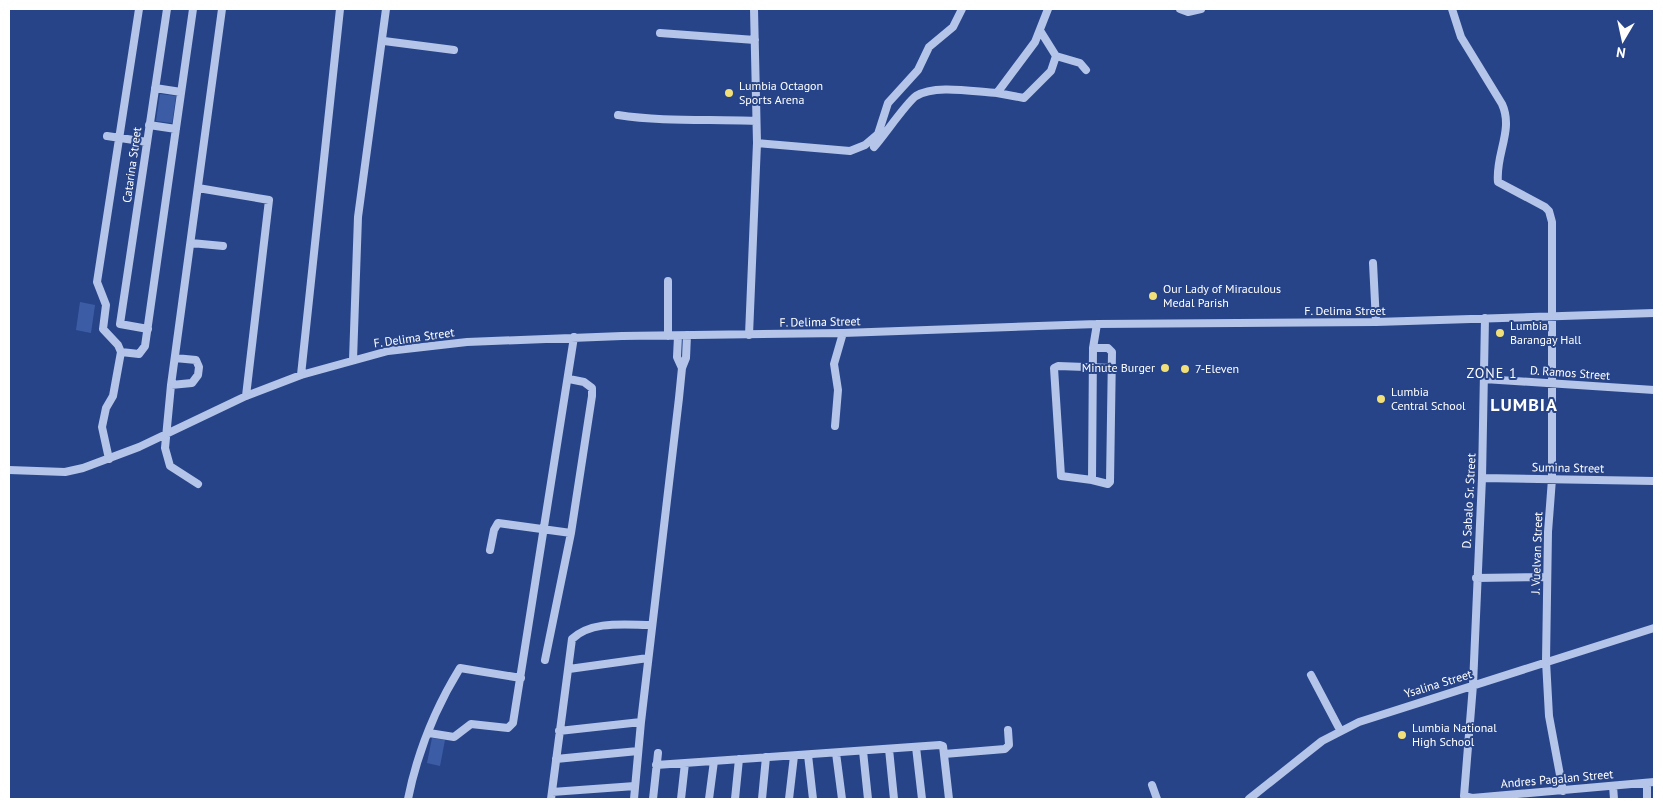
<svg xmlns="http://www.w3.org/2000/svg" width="1663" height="808" font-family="'PT Sans',sans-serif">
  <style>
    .green { fill: #3c5da5 }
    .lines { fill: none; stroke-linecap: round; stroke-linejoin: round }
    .minor { stroke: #b4c5e9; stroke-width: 8 }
    .poi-dot { fill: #f1df79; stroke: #274489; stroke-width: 2 }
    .labels { text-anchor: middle; stroke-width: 4; stroke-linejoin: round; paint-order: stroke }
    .poi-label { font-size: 12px; fill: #fff; stroke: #274489; text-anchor: start }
    .street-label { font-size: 12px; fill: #fff; stroke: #274489 }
    .neighbourhood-label { font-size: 14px; letter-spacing: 1px; fill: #fff; stroke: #274489 }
    .district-label { font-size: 18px; font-weight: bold; letter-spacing: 1px; fill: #fff; stroke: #274489 }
  </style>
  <rect width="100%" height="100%" fill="#274489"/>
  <path class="green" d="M160 94 176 96 172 123 156 121Z
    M80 302 95 305 91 333 76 330Z
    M432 738 445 740 440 766 427 763Z"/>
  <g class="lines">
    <path class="minor" d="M1180 9 1188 12 1201 9
      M1452 9 1461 37 1502 104C1514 130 1495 155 1498 182L1545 207 1549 211 1552 222V479L1548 532 1546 661 1549 716 1563 791
      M660 33 755 40
      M384 41 454 50
      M1056 56 1080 63 1086 70
      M155 88 181 92
      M997 93 1024 98 1051 71 1056 56 1041 32
      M618 115C663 122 710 119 755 121
      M149 125 176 129
      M107 136 147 142
      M757 143 850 151 865 145 878 134 888 103 918 70 929 47 953 27 962 9
      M874 147C884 136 906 103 916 96 935 84 975 92 997 93L1035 42 1048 9
      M198 188 269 200 246 396
      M191 243 223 246
      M1373 263 1376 322
      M1485 318 1482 478 1473 685 1464 796 1472 798 1654 782
      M148 329 120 324 167 9
      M749 335 757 143 754 9
      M668 336V281
      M1093 348H1108L1112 352 1110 482 1108 484 1092 480 1061 476 1054 368 1058 366 1112 368
      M121 352 139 354 145 346 193 9
      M353 360 358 217 386 9
      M682 368 686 358 687 335
      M301 375 340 9
      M1484 379 1654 390
      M171 385 192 383 198 375 199 367 196 360 175 358
      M835 426 838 390 834 364 843 333
      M109 459 102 427 106 408 113 396 121 352 118 345 103 329 106 305 97 282 139 9
      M9 470 65 472 83 468 139 447 246 396 301 375 388 351 467 342 622 336 843 333 1097 324 1376 322 1654 313
      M1482 478 1654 481
      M1092 480 1093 348 1097 324
      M198 484 170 466 165 448 171 385 222 9
      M490 550 494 530 498 523 571 533
      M1476 578 1547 577
      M545 660 571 533 592 396V388L584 382 569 379
      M569 669 648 658
      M1311 675 1340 730
      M559 731 641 722
      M429 733 454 737 471 724 508 728 513 723 574 337
      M916 747 922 799
      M889 749 894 799
      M863 751 868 799
      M836 753 842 799
      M944 754 1005 749 1009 745 1008 730
      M808 755 813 799
      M556 759 638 751
      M656 765 940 745 943 746 949 799
      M1647 783V799
      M1152 785 1157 799
      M1613 786 1614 799
      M552 792 635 786
      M408 799C417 754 436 707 460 668L521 678
      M551 799 572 639C592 620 626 625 652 625
      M634 799 641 722 679 398 682 368 677 357 678 336
      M653 799 658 753
      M681 799 685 763
      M709 799 714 761
      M735 799 739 759
      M762 799 766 757
      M789 799 794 756
      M1249 799 1322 741 1359 722 1654 628"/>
  </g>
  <g class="poi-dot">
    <circle cx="729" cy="93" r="5"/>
    <circle cx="1153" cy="296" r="5"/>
    <circle cx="1500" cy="333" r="5"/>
    <circle cx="1165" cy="368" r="5"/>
    <circle cx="1185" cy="369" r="5"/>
    <circle cx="1381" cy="399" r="5"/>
    <circle cx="1402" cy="735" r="5"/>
  </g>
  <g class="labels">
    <g class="poi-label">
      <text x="739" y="90">Lumbia Octagon<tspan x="739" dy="14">Sports Arena</tspan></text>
      <text x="1163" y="293">Our Lady of Miraculous<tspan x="1163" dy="14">Medal Parish</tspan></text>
      <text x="1510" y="330">Lumbia<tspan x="1510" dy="14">Barangay Hall</tspan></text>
      <text x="1155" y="372" text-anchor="end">Minute Burger</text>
      <text x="1195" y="373">7-Eleven</text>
      <text x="1391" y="396">Lumbia<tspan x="1391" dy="14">Central School</tspan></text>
      <text x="1412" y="732">Lumbia National<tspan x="1412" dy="14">High School</tspan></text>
    </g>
    <g class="street-label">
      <text transform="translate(132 165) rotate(-82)" y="4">Catarina Street</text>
      <text x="1345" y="315">F. Delima Street</text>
      <text transform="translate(820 322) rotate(-1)" y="4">F. Delima Street</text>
      <text transform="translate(414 338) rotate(-8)" y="4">F. Delima Street</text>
      <text transform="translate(1570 373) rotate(4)" y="4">D. Ramos Street</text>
      <text transform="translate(1568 468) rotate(1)" y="4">Sumina Street</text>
      <text transform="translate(1469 501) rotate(-87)" y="4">D. Sabalo Sr. Street</text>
      <text transform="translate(1537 553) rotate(-88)" y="4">J. Vuelvan Street</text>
      <text transform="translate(1438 684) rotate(-17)" y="4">Ysalina Street</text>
      <text transform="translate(1557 779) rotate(-5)" y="4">Andres Pagalan Street</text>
    </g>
    <g class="neighbourhood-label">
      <text x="1492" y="378">ZONE 1</text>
    </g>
    <g class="district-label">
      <text x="1524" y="411">LUMBIA</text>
    </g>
  </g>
  <rect width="1663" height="808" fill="none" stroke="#ffffff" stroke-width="20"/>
  <g transform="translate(1623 40) rotate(189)" stroke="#274489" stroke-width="4" paint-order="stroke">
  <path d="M0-4L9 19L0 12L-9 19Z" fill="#ffffff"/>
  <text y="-8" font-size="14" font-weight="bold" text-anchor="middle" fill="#ffffff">N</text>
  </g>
</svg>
